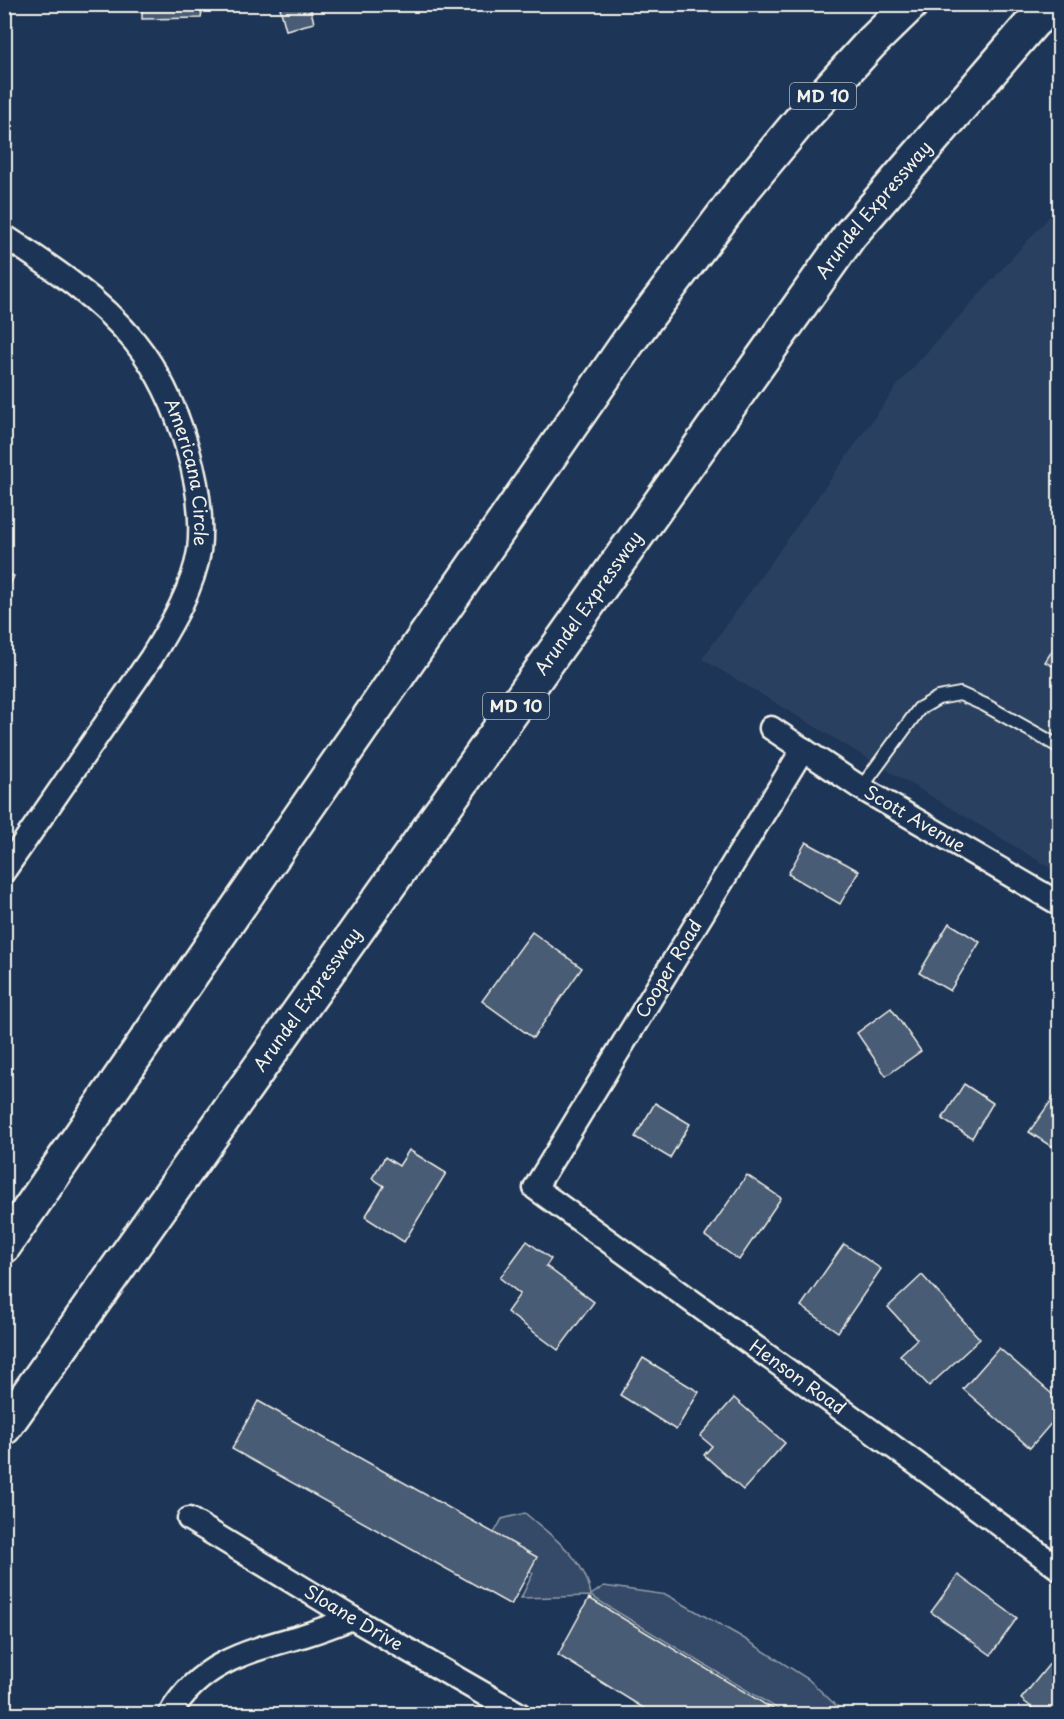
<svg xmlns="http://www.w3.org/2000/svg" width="1064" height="1719" font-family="'Playpen Sans',sans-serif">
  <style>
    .built { fill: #2a4060 }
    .green { fill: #354a67; stroke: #949ea8; stroke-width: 1.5 }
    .building { fill: #485b74; stroke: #f4f1e8; stroke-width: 1.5 }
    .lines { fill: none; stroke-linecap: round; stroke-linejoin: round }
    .service-casing { stroke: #f4f1e8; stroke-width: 16 }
    .minor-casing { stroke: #f4f1e8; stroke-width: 27 }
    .motorway-casing { stroke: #f4f1e8; stroke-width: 38 }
    .service { stroke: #1d3557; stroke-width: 12 }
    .minor { stroke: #1d3557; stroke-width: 22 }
    .motorway { stroke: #1d3557; stroke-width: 33 }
    .labels { text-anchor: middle; stroke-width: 4.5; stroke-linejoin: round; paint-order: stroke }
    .shield { fill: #1d3557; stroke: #b4b9bc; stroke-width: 1.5 }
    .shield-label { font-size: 16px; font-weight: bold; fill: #f4f1e8 }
    .street-label { font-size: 18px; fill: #f4f1e8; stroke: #1d3557 }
  </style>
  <rect width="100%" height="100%" fill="#1d3557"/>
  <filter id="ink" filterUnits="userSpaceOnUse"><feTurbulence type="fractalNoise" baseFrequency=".0167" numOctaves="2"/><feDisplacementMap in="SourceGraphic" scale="12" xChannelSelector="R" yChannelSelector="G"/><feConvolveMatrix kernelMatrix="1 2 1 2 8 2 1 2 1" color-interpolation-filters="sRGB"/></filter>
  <g filter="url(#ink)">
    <path class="built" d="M1059 206V873L702 659 899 383Z"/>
    <path class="green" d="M525 1513C551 1536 586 1558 591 1595L604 1586 667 1595 740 1636 808 1679 845 1714H786L591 1596 521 1598 533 1573 488 1544 502 1519Z"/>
    <path class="building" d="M142 4H225V10L202 11 201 18 142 19Z
      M279 4H315L310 6 314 23 286 30Z
      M4 571 14 576 4 598Z
      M1060 638V670L1045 662Z
      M806 842 859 871 840 904 788 874Z
      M949 923 980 942 950 991 919 973Z
      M532 932 582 968 533 1038 482 1001Z
      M891 1008 921 1051 886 1076 857 1033Z
      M964 1084 993 1103 972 1138 942 1119Z
      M1060 1088V1136L1052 1147 1029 1132Z
      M655 1103 690 1124 670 1158 635 1137Z
      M409 1150 446 1173 404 1242 365 1217 384 1186 372 1178 385 1157 399 1166Z
      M747 1175 781 1198 739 1260 705 1236Z
      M527 1241 551 1259 546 1266 594 1302 558 1350 507 1312 520 1294 500 1278Z
      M844 1244 881 1269 838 1332 801 1306Z
      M922 1275 980 1339 929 1386 900 1355 917 1339 888 1307Z
      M999 1348 1060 1401V1413L1030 1448 963 1389Z
      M643 1358 699 1392 676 1430 620 1395Z
      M734 1398 785 1443 743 1490 704 1455 712 1446 700 1436Z
      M258 1401 537 1557 511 1605 232 1449Z
      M958 1575 1017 1618 991 1655 931 1612Z
      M589 1598 781 1714H653L558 1655Z
      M1060 1651V1714H1040L1021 1699Z"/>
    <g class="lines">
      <defs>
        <path id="service" d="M861 788 919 709 938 698 960 694 985 705 1060 747"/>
        <g id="minor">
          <path id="s1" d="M4 236C50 266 100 299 135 342 160 373 176 410 187 447 197 480 203 516 199 551 193 589 171 625 151 658L4 871"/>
          <path id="s2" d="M771 728 861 788 1060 904"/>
          <path id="s3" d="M803 749 535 1188 906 1456 1060 1569"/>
          <path id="s4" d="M189 1519 352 1618 519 1714"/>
          <path d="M170 1714C201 1661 250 1651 305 1635 321 1630 337 1624 352 1618"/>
        </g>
        <g id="motorway">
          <path d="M4 1246 629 341 741 192 799 122 870 44 911 4"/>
          <path id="s5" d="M4 1428 850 235 1033 22 1054 4"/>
        </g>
      </defs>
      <use href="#service" class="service-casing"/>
      <use href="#minor" class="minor-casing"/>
      <use href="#motorway" class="motorway-casing"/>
      <use href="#service" class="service"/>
      <use href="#minor" class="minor"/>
      <use href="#motorway" class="motorway"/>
    </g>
  </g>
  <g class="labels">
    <g class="shield">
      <rect x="790" y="83" width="66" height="26" rx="4.5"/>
      <rect x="483" y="693" width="66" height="26" rx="4.5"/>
    </g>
    <g class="shield-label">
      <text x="823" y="102">MD 10</text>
      <text x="516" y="712">MD 10</text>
    </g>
    <g class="street-label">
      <text dy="6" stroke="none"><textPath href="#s5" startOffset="1497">Arundel Expressway</textPath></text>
      <text dy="6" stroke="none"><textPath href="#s1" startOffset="312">Americana Circle</textPath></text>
      <text dy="6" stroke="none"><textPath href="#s5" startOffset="1011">Arundel Expressway</textPath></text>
      <text dy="6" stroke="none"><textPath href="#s2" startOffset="170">Scott Avenue</textPath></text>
      <text transform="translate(669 969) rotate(-59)" y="6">Cooper Road</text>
      <text dy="6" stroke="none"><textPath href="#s5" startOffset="525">Arundel Expressway</textPath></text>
      <text dy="6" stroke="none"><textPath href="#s3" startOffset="838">Henson Road</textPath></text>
      <text dy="6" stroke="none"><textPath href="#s4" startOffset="192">Sloane Drive</textPath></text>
    </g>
  </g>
  <rect width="1064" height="1719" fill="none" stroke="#1d3557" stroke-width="24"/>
  <rect x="12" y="12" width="1040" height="1695" fill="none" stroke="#f4f1e8" stroke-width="2" filter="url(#ink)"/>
</svg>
